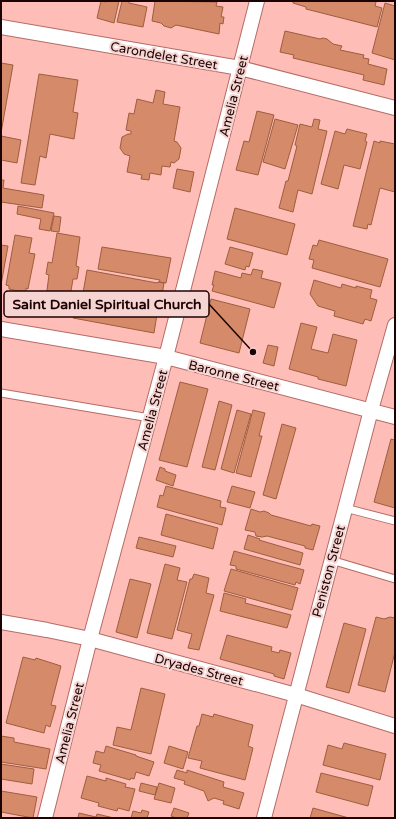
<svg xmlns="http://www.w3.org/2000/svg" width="396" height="819" font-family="'Varela Round',sans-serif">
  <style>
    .building { fill: #d58b69; stroke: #9e5d3f }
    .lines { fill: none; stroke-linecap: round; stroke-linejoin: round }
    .lane-casing { stroke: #b56c66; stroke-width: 9 }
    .street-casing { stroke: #b56c66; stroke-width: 16 }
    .lane { stroke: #fff; stroke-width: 7 }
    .street { stroke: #fff; stroke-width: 14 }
    .labels { text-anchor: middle; stroke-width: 4; stroke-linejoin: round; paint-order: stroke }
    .street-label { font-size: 13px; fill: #1c0303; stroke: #f6d4d1 }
    .leader { fill: none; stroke: #1c0303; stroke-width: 1.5 }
    .callout-dot { fill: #1c0303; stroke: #f6d4d1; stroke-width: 1.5 }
    .callout { fill: #f6d4d1; stroke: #1c0303; stroke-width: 1.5 }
    .callout-label { font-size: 14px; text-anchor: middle; font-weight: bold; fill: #1c0303 }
  </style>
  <rect width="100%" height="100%" fill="#ffbdb7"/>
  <path class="building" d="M101 1 106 2V1H119L114 23 97 18Z
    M122 1H129V3L147 7 143 27 117 22Z
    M155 1 217 2 216 6 223 7 221 17H224L223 24 220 23 219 34 176 25 171 28 164 26 161 23 152 21Z
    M293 1H374L376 2 375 6 382 8 377 27 306 9V7L293 3Z
    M385 3 395 6V60L372 53Z
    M285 31 320 39 323 38 327 39 333 44 342 46 340 50 364 55 363 58 369 59 368 64 387 69 384 85 363 80 364 75 293 58 294 55 280 52Z
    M1 63 13 65 1 133Z
    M39 74 78 80 73 112 78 113 74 139 50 134 46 158 40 156 35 185 21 183Z
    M156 90 165 92 163 104 180 107 174 141 177 142 181 148 179 159 174 163 171 162 170 167 162 166 161 175 150 173 149 180 141 179 142 175 127 172 130 156 124 154 120 148 122 137 128 134H131V131L126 130 129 113 134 114 137 99 153 103Z
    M257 111 274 115 258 175 236 170 244 141 249 142Z
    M275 119 298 125 285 169 263 162Z
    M314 119 320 120 318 129 327 131 312 194 298 190 293 212 279 208 286 181H288L297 146 295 145 300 124 312 127Z
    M347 129 367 134 365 141 367 142 360 169 344 165 338 189 321 184 335 131 345 134Z
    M1 136 21 140 17 163 1 160Z
    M374 141 380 143V141L395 144V192L380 188 371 225 368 224 367 229 353 226Z
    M177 169 194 172 190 192 173 188Z
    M1 180H4L3 188 44 195 42 208 1 202Z
    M18 206 54 213 50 231 39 229 41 219 17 214Z
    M235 208 295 224 287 255 227 239Z
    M54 216 61 217 59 232 51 231Z
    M57 233 80 237 76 266 79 267 77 279H73L68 309 45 305 49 275 46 274 48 262 52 263Z
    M15 235 32 238 29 253 35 254 28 289 26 288V293L9 289V286L6 285Z
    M319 240 388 259 380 287 312 268 314 260 309 259 313 245 317 246Z
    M1 245 8 246 1 285Z
    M102 247 171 258 166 283 159 282 160 280 98 269Z
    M230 247 253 253 249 267 246 266 245 270 225 264Z
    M253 269 263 271 261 278 281 283 274 308 212 291 214 285H212L215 271 241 278 242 273 251 275Z
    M87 270 157 283 158 282 164 283 160 308 83 293Z
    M314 280 341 288 342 284 356 288V286L372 290 370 298 377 300 371 321 365 319 363 324 334 316 335 311 318 306 310 294Z
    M78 294 84 296 82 306 88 307 90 298 150 308V307L158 308 154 333 73 318Z
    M211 299 250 309 239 353 200 343Z
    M301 323 317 327 311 349 328 353 333 334 357 340 346 386 318 379V377L289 369Z
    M268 345 278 347 274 366 263 363Z
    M180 382 208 389 187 467 159 460Z
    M219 401 232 405 215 470 202 467Z
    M237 410 251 414 234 473 221 469Z
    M253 410 265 413 259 436H262L251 477 236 473Z
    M282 424 296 428 276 499 263 495Z
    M391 439 395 440V508L374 502Z
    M160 467 165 469V471L176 475 173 486 156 480Z
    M166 486 221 501 220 507 226 508 222 525 157 507 160 495 163 496Z
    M232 486 255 492 250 508 227 502Z
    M251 509 260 512 264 511 269 513 271 515 311 526 312 524 320 526 313 550 305 548V546L267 536 262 537 256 536 255 532 245 530Z
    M166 514 218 528 213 549 161 535Z
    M248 535 260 539 259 540 303 553 300 565 244 549Z
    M139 537 176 546 173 557 136 548Z
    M234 551 304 570 300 584 296 582 295 585 236 569V566L230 565Z
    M165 564 180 568 177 580 187 582 172 639 147 633Z
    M231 569 298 588 292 610 224 591Z
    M194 574 209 578 206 593 214 595 199 650 188 648 192 634 177 630 190 579H192Z
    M130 579 151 584 137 638 116 632Z
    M224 593 246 599 245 603 291 615 287 628 220 611Z
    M376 617 384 619 390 617 395 618V652L385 692 358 685Z
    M344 623 366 629 349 693 326 687Z
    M227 635 272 647 271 651 279 653 280 650 291 653 284 679 274 676V674L220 659Z
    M23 657 35 660 36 658 61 666 51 705 56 706 50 727 46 725 44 733 6 723Z
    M141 688 165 694 151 754 113 745 117 727 131 730Z
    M202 714 213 717 214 714 253 725 248 746 253 748 245 780 200 768 202 761 188 758 197 726H199Z
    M1 736 14 738V742L50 749 46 769 1 762Z
    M344 743 386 754 380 780 323 765 328 745 342 749Z
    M106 746 136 755V756L154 762 149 776 136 772 134 779 131 778 130 780 99 771 101 765 93 763 96 751 104 753Z
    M169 746 188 752 183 769 164 763Z
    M1 764 34 769 32 784 1 779Z
    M177 770 187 773V770L224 782 223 787 244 793 239 809 223 804 224 801 214 798 208 801 204 791 184 784 185 781 174 778Z
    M321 773 373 786 368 806 316 792Z
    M87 776 106 781V778L126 784 125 787 135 789 129 811 118 808 117 811 98 806 99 803 81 798Z
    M141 783 157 787 155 795 139 791Z
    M159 783 175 788 171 803 154 799Z
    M1 791 37 797 33 818 1 812Z
    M174 808 189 813 187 818H176L171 816Z
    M313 808 349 818H310Z
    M142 810 149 812 147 818H131L133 811 141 813Z
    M79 813 96 817 97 814 114 818H78Z"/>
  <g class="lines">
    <defs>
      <path id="lane" d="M1 393 150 418
        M345 508 395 521
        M331 560 395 579"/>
      <path id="street" d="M1 27 240 68 395 108
        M1 329 166 357 395 417
        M1 622 47 630 90 639 296 695 395 726
        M45 818 90 639 166 357 257 1
        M264 818 371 410 395 325"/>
    </defs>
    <use href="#lane" class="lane-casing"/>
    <use href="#street" class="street-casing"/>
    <use href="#lane" class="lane"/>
    <use href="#street" class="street"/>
  </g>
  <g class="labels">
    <g class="street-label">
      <text transform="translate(164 55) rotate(10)" y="5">Carondelet Street</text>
      <text transform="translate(233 96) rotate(-76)" y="5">Amelia Street</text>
      <text transform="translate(234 375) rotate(14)" y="5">Baronne Street</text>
      <text transform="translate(152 410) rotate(-75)" y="5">Amelia Street</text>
      <text transform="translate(328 571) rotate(-75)" y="5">Peniston Street</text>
      <text transform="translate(199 669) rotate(15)" y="5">Dryades Street</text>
      <text transform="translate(69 723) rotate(-76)" y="5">Amelia Street</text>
    </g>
  </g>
  <path class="leader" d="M253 352L209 304"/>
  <circle class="callout-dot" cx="253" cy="352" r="4"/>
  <rect class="callout" x="4" y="291" width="205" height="26" rx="4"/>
  <g class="callout-label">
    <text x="107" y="309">Saint Daniel Spiritual Church</text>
  </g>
  <rect width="396" height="819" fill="none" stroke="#1c0303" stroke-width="4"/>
</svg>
